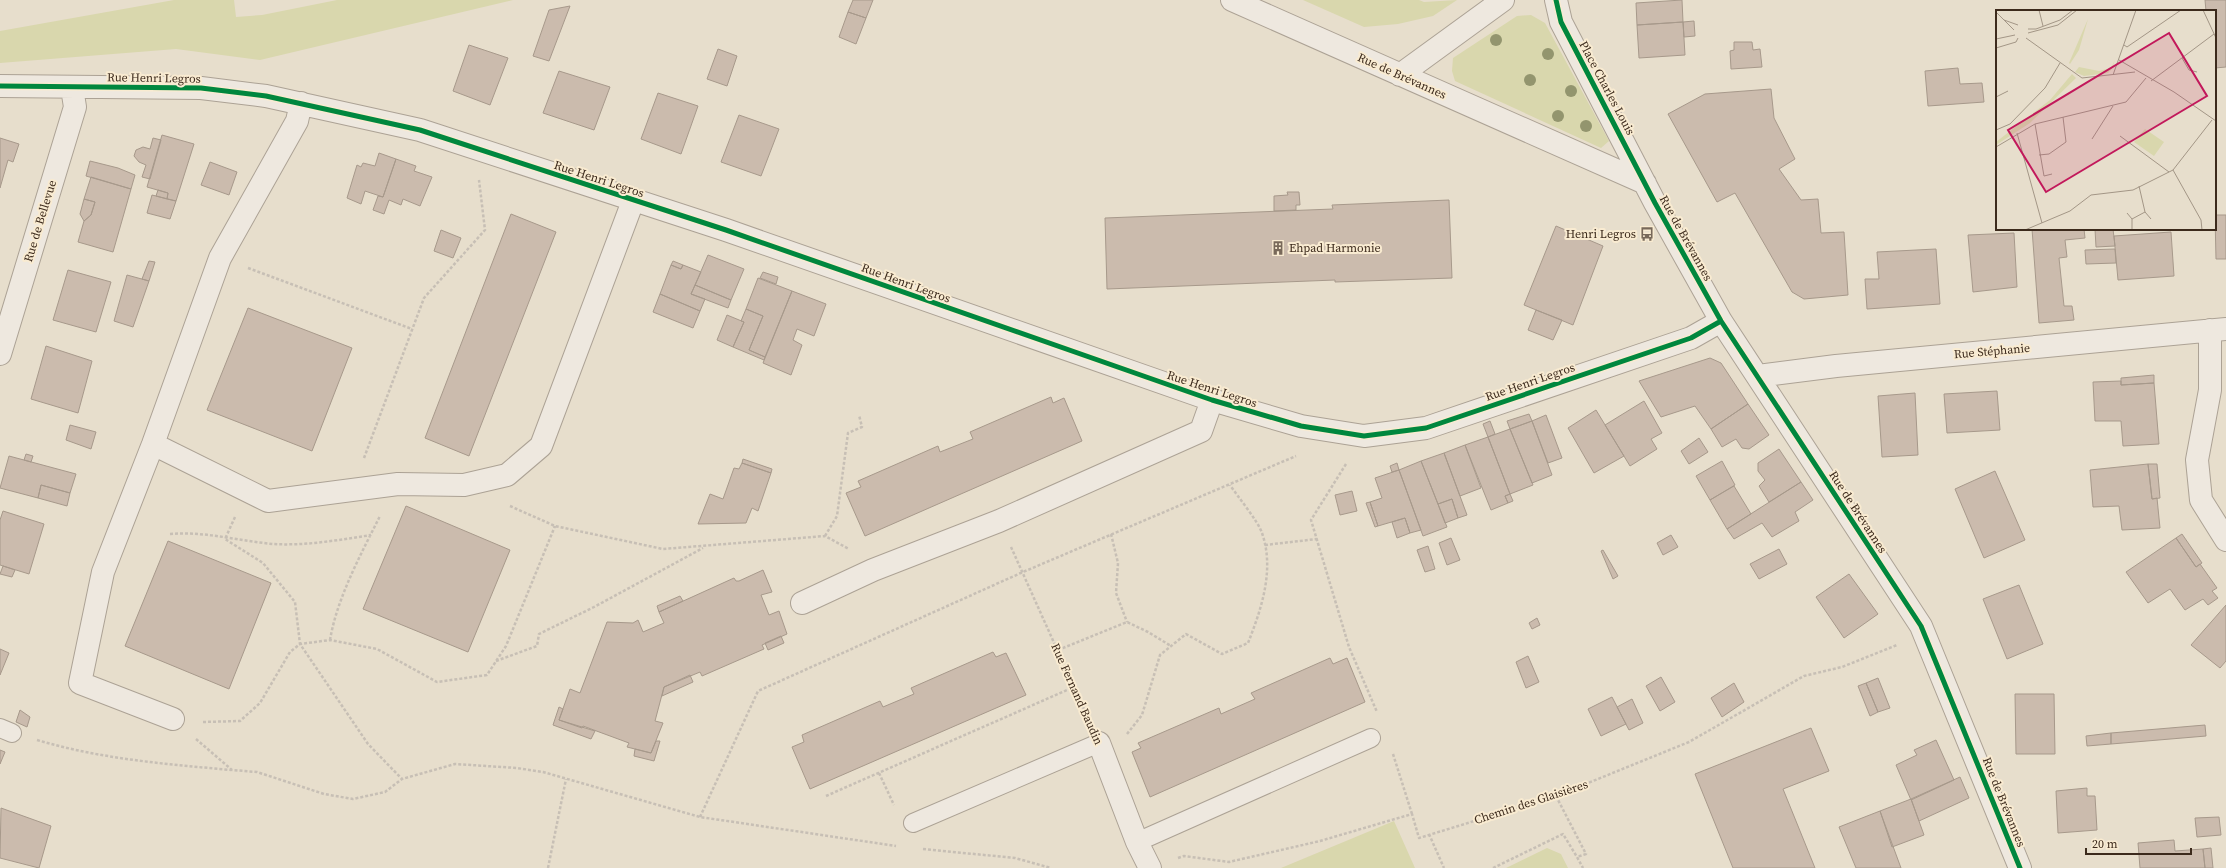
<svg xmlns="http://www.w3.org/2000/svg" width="2226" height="868" font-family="'Source Serif 4',serif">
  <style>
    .green { fill: #d9d7ad }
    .building { fill: #cbbbad; stroke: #a7998b }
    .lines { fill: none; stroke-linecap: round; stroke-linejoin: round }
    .service-casing { stroke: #aca295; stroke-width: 20 }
    .minor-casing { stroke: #aca295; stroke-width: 24 }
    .path { stroke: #c7bfb5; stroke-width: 2.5; stroke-dasharray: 3 2; stroke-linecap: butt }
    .service { stroke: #eee8df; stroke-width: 18 }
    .minor { stroke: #eee8df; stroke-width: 22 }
    .cycleway-casing { stroke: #f9ebd1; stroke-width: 8 }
    .cycleway { stroke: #00873e; stroke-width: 5 }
    .tree { fill: #93956e }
    .labels { text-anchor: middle; stroke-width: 4; stroke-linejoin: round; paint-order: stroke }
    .street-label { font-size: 12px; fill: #3c2a1c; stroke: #f9ebd1 }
    .poi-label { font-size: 12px; fill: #3c2a1c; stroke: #f9ebd1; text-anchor: end }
    .inset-road { fill: none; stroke: #a39686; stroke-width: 1 }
    .view { fill: #c2185b; fill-opacity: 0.15; stroke: #c2185b; stroke-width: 2 }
    .inset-edge { fill: none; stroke: #3c2a1c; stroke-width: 2 }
  </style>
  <rect width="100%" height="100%" fill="#e7decc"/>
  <path class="green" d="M174 0H234L236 17 262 15 337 0H513L260 60 176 49 0 63V31Z
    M1303 0H1419L1424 2 1457 0 1433 16 1398 24 1364 27Z
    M1531 15 1545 23 1609 141 1601 148 1455 81 1452 71 1453 58 1517 16Z
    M1394 821 1415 868H1281Z
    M1547 848 1561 854 1568 868H1506Z"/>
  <path class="building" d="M853 0H873L866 18 848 12Z
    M1682 0 1683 22 1637 25 1636 3Z
    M2205 0H2226V67L2215 68V11H2206Z
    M570 6 549 61 533 56 549 10Z
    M848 12 866 18 856 44 839 37Z
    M1694 21 1695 36 1684 37 1683 22Z
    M1683 22 1685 55 1639 58 1637 25Z
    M1734 42H1752L1753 50 1760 49 1762 67 1731 69 1730 51 1734 50Z
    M469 45 508 58 490 105 453 91Z
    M718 49 737 56 727 86 707 79Z
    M1958 68 1960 84 1982 83 1984 102 1928 106 1925 71Z
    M559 71 610 87 594 130 543 113Z
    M1771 89 1774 118 1795 159 1779 169 1801 200 1818 199 1821 233 1844 232 1848 295 1804 299 1792 292 1735 193 1717 202 1668 114 1705 94Z
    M658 93 698 106 681 154 641 139Z
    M739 115 779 129 761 176 721 162Z
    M162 135 194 144 176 201 167 199 168 193 147 187Z
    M0 138 19 144 13 162 8 160 0 188Z
    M153 138 161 140 150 179 142 177 146 165 139 162 134 156 136 150 143 147 150 149Z
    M379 153 396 159 383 197 365 191 361 204 347 198 357 165 361 167 363 163 375 166Z
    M396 159 416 166 414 171 432 177 420 206 403 199 401 205 389 200 384 214 373 210 378 196 383 197Z
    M90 161 118 168 135 175 131 189 86 176Z
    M210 162 237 172 229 195 201 185Z
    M91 177 131 189 113 252 78 242 84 221 91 215 95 202 84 199Z
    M158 190 168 193 167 199 156 196Z
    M1287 192H1299L1300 205H1296V210L1274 211V196L1288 195Z
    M152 195 176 201 170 219 147 213Z
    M84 199 95 202 91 215 84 221 80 214Z
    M1449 200 1452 278 1335 282V280L1107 289 1105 218 1333 209 1332 205Z
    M511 214 556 232 469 456 425 438Z
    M2215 215H2226V259H2216Z
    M1556 226 1603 246 1573 325 1524 305Z
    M2032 229H2084L2085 238 2065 240 2067 257 2059 258 2064 306H2072L2074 320 2039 323Z
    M2095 229H2113L2115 246 2096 247Z
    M441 230 461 238 453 258 434 251Z
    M2171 232 2174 276 2118 280 2114 236Z
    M2014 233 2017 287 1973 292 1968 235Z
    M1936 249 1940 304 1867 309 1865 279H1879L1877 252Z
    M2115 249 2116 263 2086 264 2085 250Z
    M708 255 744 269 731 300 695 285Z
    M149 261 155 262 149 281 142 279Z
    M673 261 683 265 681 269 671 265Z
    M671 265 681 269 683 265 701 272 691 294 705 299 700 311 660 294Z
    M68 270 111 282 96 332 53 320Z
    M763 272 778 277 776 284 760 278Z
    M127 275 149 281 133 327 114 321Z
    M758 278 792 291 765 357 749 350 763 316 746 309Z
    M695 285 731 300 728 308 691 294Z
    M792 291 826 304 814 336 797 329 793 340 802 345 791 375 763 363Z
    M660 294 700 311 693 328 653 312Z
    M248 308 352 348 312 451 207 410Z
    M746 309 763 316 749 350 765 357 764 360 733 347 744 322 741 321Z
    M1536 310 1562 320 1553 340 1528 330Z
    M727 315 744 322 733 347 717 340Z
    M46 346 92 361 78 413 31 399Z
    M1710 358 1721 363 1748 404 1711 429 1695 406 1661 417 1639 381Z
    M2154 375V383L2121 385V378Z
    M2121 381V385L2154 383 2159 444 2123 446 2121 421H2095L2093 382Z
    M1997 391 2000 430 1947 433 1944 394Z
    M1915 393 1918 455 1882 457 1878 396Z
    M1051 397 1053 403 1064 398 1082 441 865 536 846 493 861 487 858 481 938 446 940 452 973 439 970 432Z
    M1644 401 1662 433 1651 439 1657 449 1630 466 1605 425Z
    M1748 404 1769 435 1749 449 1742 448 1736 439 1722 447 1711 429Z
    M1596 410 1624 456 1594 473 1568 428Z
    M1529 414 1532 421 1510 429 1507 421Z
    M1546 415 1562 458 1548 463 1532 421Z
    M1490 421 1495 434 1488 437 1483 424Z
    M1532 421 1552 475 1532 483 1510 429Z
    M70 425 96 432 91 449 66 440Z
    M1510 429 1533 485 1510 494 1488 437Z
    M1488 437 1510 494 1505 496 1508 503 1491 510 1465 445Z
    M1699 438 1708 452 1689 464 1681 451Z
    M1465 445 1481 488 1460 496 1444 453Z
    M1779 449 1801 482 1769 502 1759 486 1765 480 1758 471V463Z
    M1444 453 1467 515 1458 518 1452 499 1438 504 1421 461Z
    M26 454 33 456 31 462 24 460Z
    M9 456 76 474 70 493 41 485 38 498 0 488Z
    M743 459 772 469 771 473 742 463Z
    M1421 461 1447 527 1423 536 1399 470Z
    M1722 461 1735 485 1710 500 1696 476Z
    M742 463 771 473 758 511 752 508 746 523 698 524 710 494 723 499 734 468 739 469Z
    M1397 463 1399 470 1392 472 1390 466Z
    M2148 464 2152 499 2157 498 2160 528 2122 530 2119 506 2093 507 2090 470Z
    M2148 464H2157L2160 498 2152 499Z
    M1399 470 1421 530 1410 533 1405 518 1378 526 1370 502 1382 498 1375 478Z
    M1995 471 2025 540 1984 558 1955 489Z
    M1801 482 1813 500 1795 512 1799 521 1772 537 1762 523 1734 539 1727 529Z
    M41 485 70 493 67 506 38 498Z
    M1734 486 1751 514 1727 529 1710 500Z
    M1352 491 1357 511 1340 515 1335 495Z
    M1510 494 1513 501 1508 503 1505 496Z
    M1452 499 1458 518 1445 523 1438 504Z
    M1370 502 1378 526 1375 527 1366 503Z
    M406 506 510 550 468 652 363 609Z
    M3 511 44 524 29 574 0 565V520Z
    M1405 518 1410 533 1397 538 1392 522Z
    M2182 534 2202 563 2196 567 2176 538Z
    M1671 535 1678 547 1663 555 1657 543Z
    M1451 538 1460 560 1447 565 1439 543Z
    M2176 538 2196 567 2200 564 2217 588 2212 591 2218 598 2208 605 2203 599 2185 610 2170 589 2148 603 2126 572Z
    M168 541 271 583 229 689 125 646Z
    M1428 546 1435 569 1425 572 1417 550Z
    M1779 549 1787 564 1759 579 1750 564Z
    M1603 550 1618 576 1613 579 1601 551Z
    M3 566 15 570 12 577 0 574Z
    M763 570 772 592 761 595 769 615 779 611 787 634 762 645 764 649 702 676 700 672 664 687 655 721 663 723 651 753 627 747 629 743 583 726 582 728 559 720 570 689 580 693 607 622 633 623 638 620 643 632 664 623 659 612 734 578 736 581H739Z
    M1849 574 1878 614 1844 638 1816 597Z
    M2019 585 2043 644 2007 659 1983 599Z
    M680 596 683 601 659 612 657 606Z
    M2226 605V661L2220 668 2191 645Z
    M1537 618 1540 625 1532 629 1529 623Z
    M781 636 784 643 768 650 765 643Z
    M0 649 9 653 0 675Z
    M993 652 996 657 1006 653 1026 695 810 789 792 747 804 742 802 735 880 701 883 707 914 694 911 688Z
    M1528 656 1539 682 1526 688 1516 662Z
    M1330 658 1333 664 1347 658 1365 702 1150 797 1132 752 1141 748 1138 743 1219 708 1221 714 1255 699 1251 693Z
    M690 675 693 682 662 696 664 687Z
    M1661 677 1675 702 1660 711 1646 686Z
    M1878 678 1890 708 1878 712 1866 683Z
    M1734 683 1744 702 1722 717 1711 698Z
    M1866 683 1878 712 1870 716 1858 686Z
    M2015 694H2054L2055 754H2016Z
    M1612 697 1626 724 1601 736 1588 709Z
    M1632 699 1643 723 1629 730 1617 707Z
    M559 707 563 709 559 720 595 731 591 739 553 725Z
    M20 710 30 717 27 727 16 722Z
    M2205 725 2206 736 2111 744V733Z
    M1811 728 1829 771 1783 789 1815 868H1733L1695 774Z
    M2111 733V744L2087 746 2086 736Z
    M1936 740 1954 780 1911 800 1896 765 1917 755 1914 750Z
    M656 741H660L654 761 634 756 635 749 651 753Z
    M0 750 5 752 0 764Z
    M1960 777 1969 798 1919 821 1911 799Z
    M2087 788V796H2095L2097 830 2058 833 2056 791Z
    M1911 799 1924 835 1892 847 1880 811Z
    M1 808 51 826 39 868 0 858Z
    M1880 811 1901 868H1856L1839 827Z
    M2219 817 2221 835 2197 837 2195 818Z
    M2174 840 2175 851 2203 849 2205 868H2140L2138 843Z
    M2211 848 2213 868H2205L2203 849Z"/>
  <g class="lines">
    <defs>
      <path id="service" d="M0 728 12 733
        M913 823 1099 743
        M1137 842 1371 738"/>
      <path id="minor" d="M1232 0 1645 183
        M1556 0 1561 22 1655 203 1721 321 1921 626 2020 868
        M1400 75 1503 0
        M0 86 201 88 266 96 420 130 726 230 1212 400 1301 426 1364 436 1426 428 1691 338 1721 321
        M2210 330V390L2197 460 2201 500 2226 540
        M0 354 75 107 72 88
        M1758 376 1836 366 2226 329
        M153 444 268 501 398 484 464 485 507 475 541 446 633 201
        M802 603 873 570 999 521 1201 431 1212 400
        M173 719 80 683 103 572 153 444 220 258 297 121 301 103
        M1099 743 1137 842 1150 868"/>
    </defs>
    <use href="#service" class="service-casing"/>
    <use href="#minor" class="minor-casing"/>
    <path class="path" d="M248 268 412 329
      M364 458 424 298 485 230 479 180
      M1346 464 1311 520 1349 647 1377 712
      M510 506 555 526 663 549 825 536 849 549
      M235 517 225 539 263 563 295 602 300 644 368 744 402 779
      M170 534C205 531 239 541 273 544 305 546 339 540 371 535
      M1111 534 1118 563 1116 593 1127 622
      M825 536 837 516 848 433 862 427 859 415
      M1265 545 1317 539
      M1011 547 1087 716
      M330 640C337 598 361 554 380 516
      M1058 650 1127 622 1148 632 1171 646
      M496 661 537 646 539 634 594 607 703 548
      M203 722 240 721 260 703 290 652 300 644 330 640 377 649 437 682 487 675 506 646 555 526
      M1127 734 1142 715 1160 655 1186 634 1222 654 1248 643C1261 610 1275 570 1262 533 1258 521 1238 497 1230 485
      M196 739 232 770 257 772 324 794 353 799 385 792 402 779 455 764 517 768 543 772 700 817 896 846
      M37 740C101 759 165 764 231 770
      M1393 754 1412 814
      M879 773 894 805
      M826 796 1074 687
      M1556 796 1586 854 1577 857 1583 868
      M700 817 758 691 1023 572 1296 456
      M1429 834 1444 868
      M923 849 1015 858 1051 868
      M1178 858 1184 856 1229 862 1320 841 1412 814 1419 838 1556 796 1689 742 1804 676 1842 667 1897 645
      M548 868 566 779
      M1493 868 1563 834 1577 857"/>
    <use href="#service" class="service"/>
    <use href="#minor" class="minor"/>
    <defs>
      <path id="cycleway" d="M1556 0 1561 22 1655 203 1721 321 1921 626 2020 868
        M0 86 201 88 266 96 420 130 726 230 1212 400 1301 426 1364 436 1426 428 1691 338 1721 321"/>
    </defs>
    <use href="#cycleway" class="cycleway-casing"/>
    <use href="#cycleway" class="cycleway"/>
  </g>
  <g class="tree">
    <circle cx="1496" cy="40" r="6"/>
    <circle cx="1548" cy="54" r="6"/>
    <circle cx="1530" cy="80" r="6"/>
    <circle cx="1571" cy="91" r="6"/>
    <circle cx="1558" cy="116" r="6"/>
    <circle cx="1586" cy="126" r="6"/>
  </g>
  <defs>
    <symbol id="bus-bare" viewBox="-9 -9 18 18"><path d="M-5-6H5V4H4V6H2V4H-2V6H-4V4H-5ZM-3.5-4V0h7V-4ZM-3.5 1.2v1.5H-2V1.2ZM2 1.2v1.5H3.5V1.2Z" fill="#78695a" stroke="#f9ebd1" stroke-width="2.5" paint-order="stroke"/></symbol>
    <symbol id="building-bare" viewBox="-9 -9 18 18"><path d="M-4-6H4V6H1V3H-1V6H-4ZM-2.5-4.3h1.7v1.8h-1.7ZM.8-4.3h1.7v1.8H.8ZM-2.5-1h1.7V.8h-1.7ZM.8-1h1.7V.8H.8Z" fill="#78695a" stroke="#f9ebd1" stroke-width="2.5" paint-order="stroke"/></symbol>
  </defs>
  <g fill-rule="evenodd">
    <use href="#bus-bare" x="1637" y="224" width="20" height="20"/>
    <use href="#building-bare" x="1268" y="238" width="20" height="20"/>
  </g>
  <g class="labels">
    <g class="street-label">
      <text transform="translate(1402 76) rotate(24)" y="4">Rue de Brévannes</text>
      <text transform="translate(154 78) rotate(1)" y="4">Rue Henri Legros</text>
      <text transform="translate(1607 88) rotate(62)" y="4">Place Charles Louis</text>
      <text transform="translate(599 179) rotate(18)" y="4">Rue Henri Legros</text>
      <text transform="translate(40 221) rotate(-73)" y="4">Rue de Bellevue</text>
      <text transform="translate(1686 238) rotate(61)" y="4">Rue de Brévannes</text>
      <text transform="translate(906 283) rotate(20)" y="4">Rue Henri Legros</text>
      <text transform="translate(1992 351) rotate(-5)" y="4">Rue Stéphanie</text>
      <text transform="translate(1530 382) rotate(-19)" y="4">Rue Henri Legros</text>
      <text transform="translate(1212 389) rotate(18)" y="4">Rue Henri Legros</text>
      <text transform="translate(1858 512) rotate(57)" y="4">Rue de Brévannes</text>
      <text transform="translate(1077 694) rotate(66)" y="4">Rue Fernand Baudin</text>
      <text transform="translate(1531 802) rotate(-18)" y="4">Chemin des Glaisières</text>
      <text transform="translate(2004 802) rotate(68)" y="4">Rue de Brévannes</text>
    </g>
    <g class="poi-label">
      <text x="1636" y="238">Henri Legros</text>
      <text x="1289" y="252" text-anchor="start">Ehpad Harmonie</text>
    </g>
  </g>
  <g transform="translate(1996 10)">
    <rect width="220" height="220" fill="#e7decc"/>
    <path d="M92 9 83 40 74 54 73 53ZM119 50 116 59 112 63 88 66 79 62 83 57 103 61 115 58ZM76 64 80 68 34 113 0 135V132L54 90ZM149 119 168 132 158 146 138 132Z" fill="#d9d7ad"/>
    <path class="inset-road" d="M43 0 47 16M207 0 220 28M0 2 18 20M8 10 22 15M32 19H40L64 10 77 0M32 23 62 15 81 0M30 28 86 68 139 62M0 29 19 25M128 35 131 37 185 0M0 38 20 32 22 28M186 48 193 60 201 62M123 50 178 82 220 111M117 65 140 0M155 71 218 24M0 87 12 81M39 114 48 166 56 164M0 120 14 114 49 78 64 53M21 123 46 213M124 126 173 162M96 129 117 96M0 137 39 114 130 92 150 68M43 145 53 144 70 132 67 107M177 160 205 210 206 220M143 176 149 202 155 209M131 203 136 209V220M136 209 149 202M29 220 74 201 95 185 137 180 177 160 216 110"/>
    <path class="view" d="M173 23 211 86 50 182 12 120Z"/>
    <rect width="220" height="220" class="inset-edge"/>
  </g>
  <path d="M2086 848v6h105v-6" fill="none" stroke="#3c2a1c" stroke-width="2"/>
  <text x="2092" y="848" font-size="12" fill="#3c2a1c" stroke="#f9ebd1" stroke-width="3" paint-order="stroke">20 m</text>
</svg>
